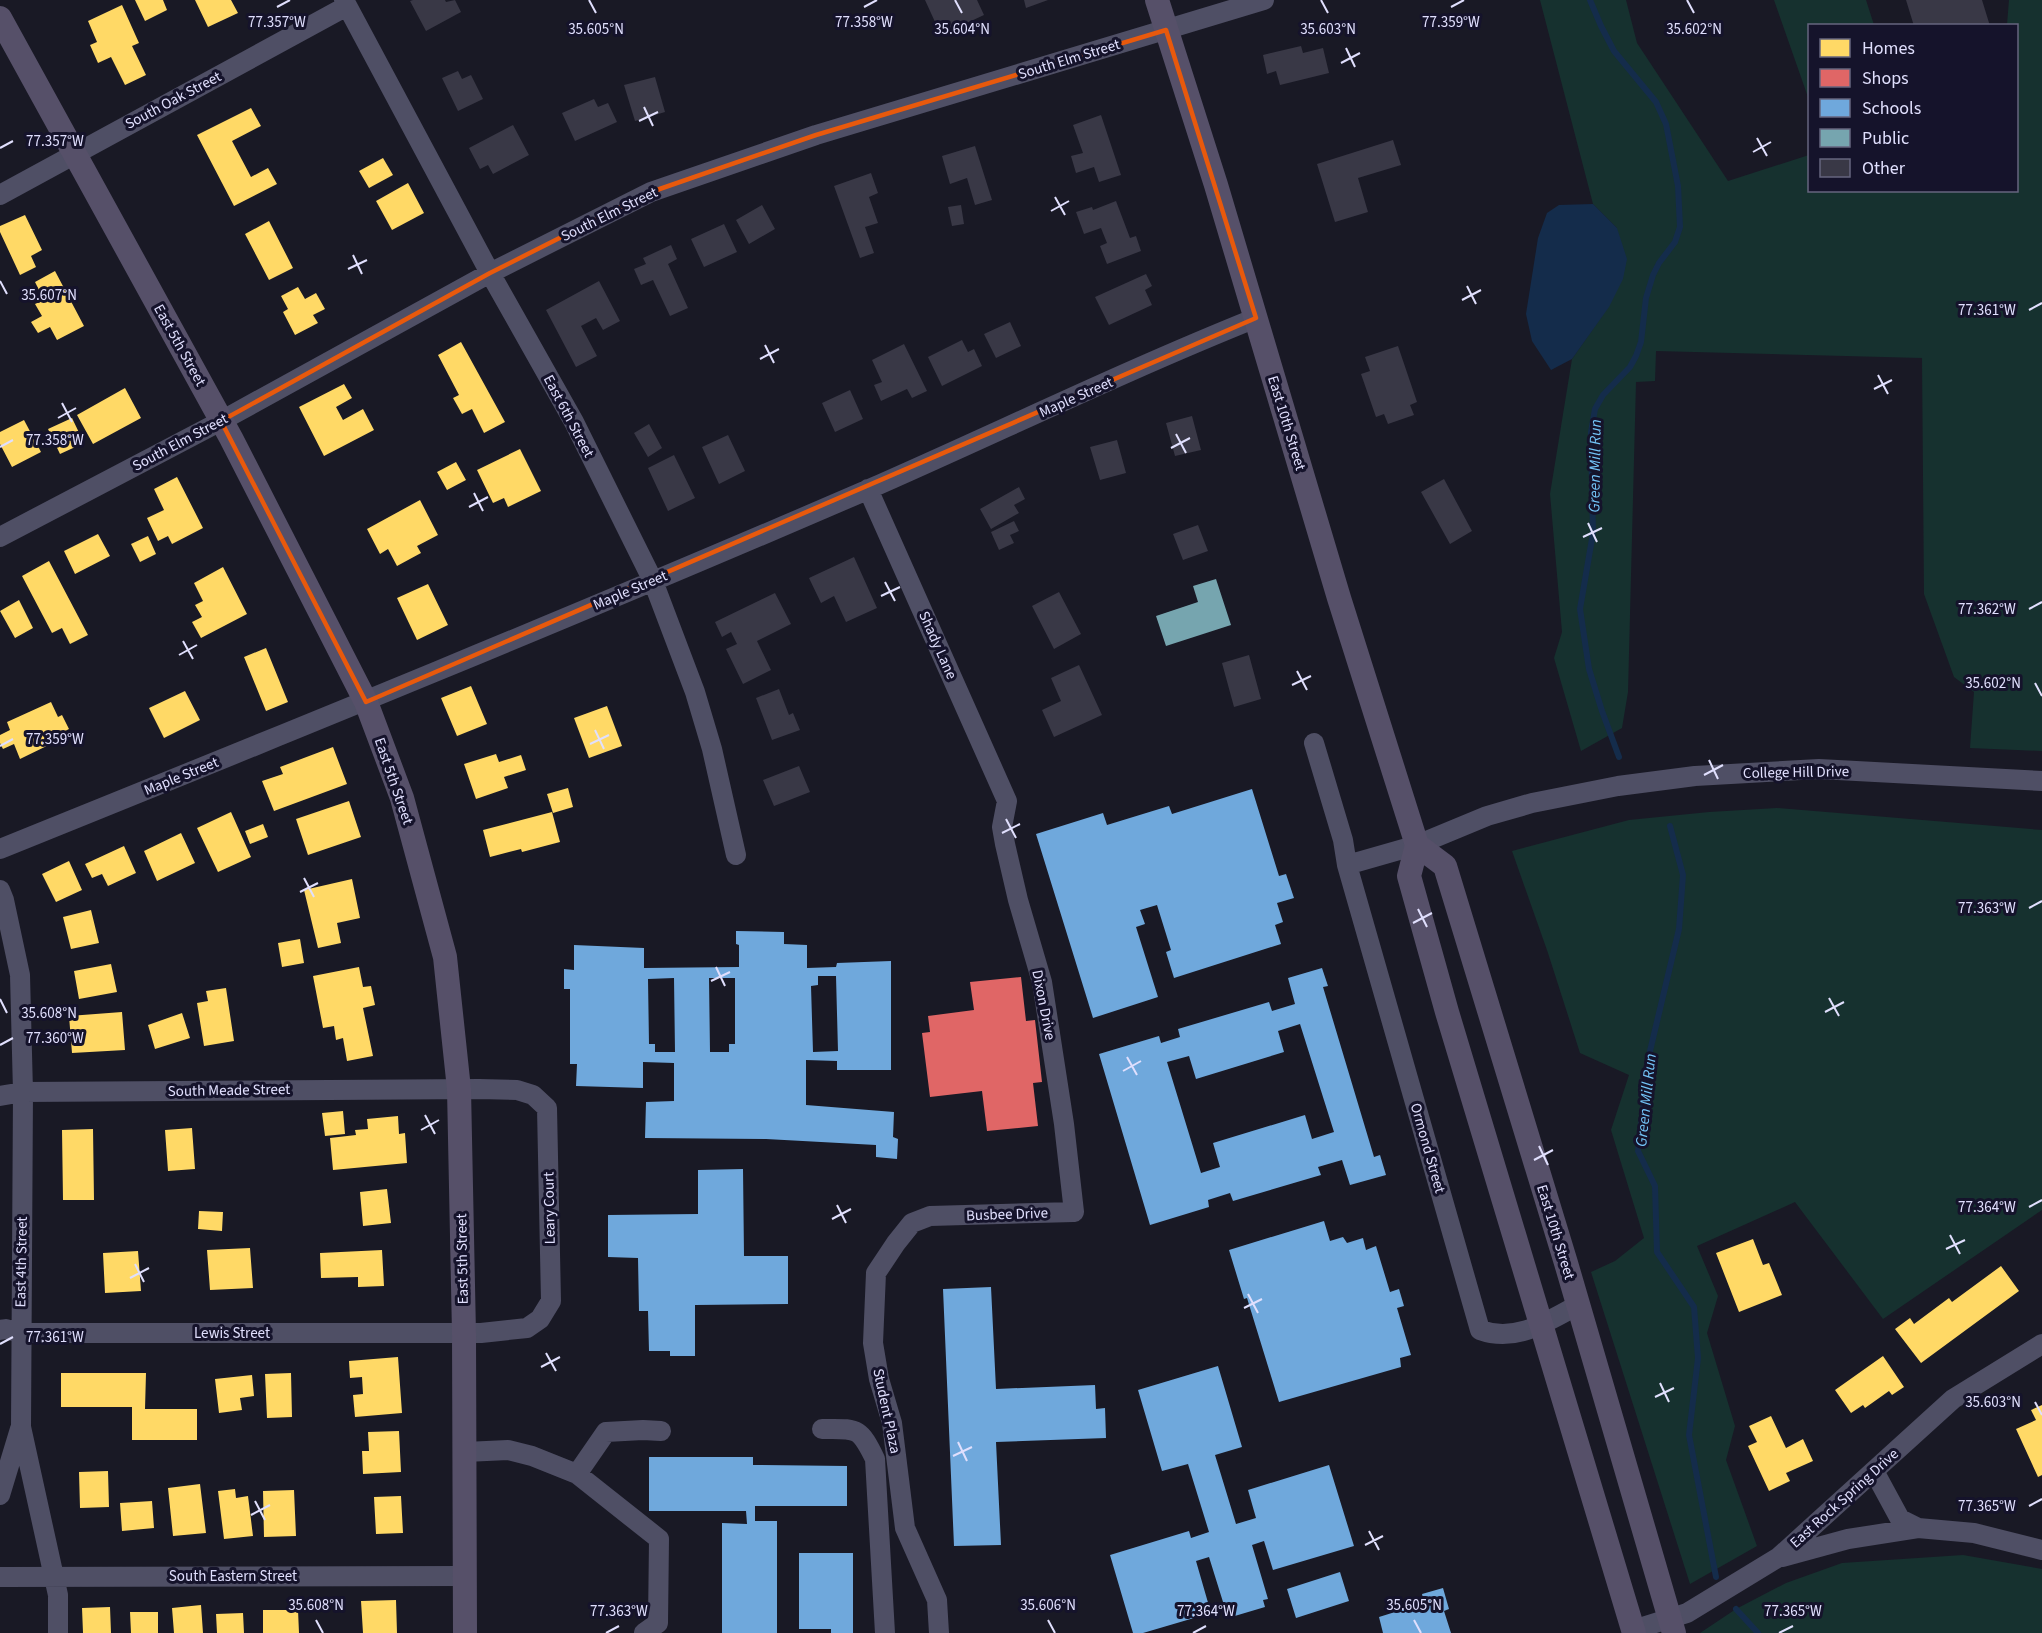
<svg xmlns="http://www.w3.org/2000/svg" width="2042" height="1633" font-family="'Source Sans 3',sans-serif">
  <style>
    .green { fill: #16312f }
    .water { fill: #142c4b }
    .homes { fill: #ffd966 }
    .shops { fill: #e06666 }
    .schools { fill: #6fa8dc; fill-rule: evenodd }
    .public { fill: #76a5af }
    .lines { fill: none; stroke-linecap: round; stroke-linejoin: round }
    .stream { stroke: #142c4b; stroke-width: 6 }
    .building { fill: #393846 }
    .minor { stroke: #4f4f65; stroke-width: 20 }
    .major { stroke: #565069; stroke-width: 24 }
    .marked { fill: none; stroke: #e8590c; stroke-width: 4.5; stroke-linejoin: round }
    .ticks { fill: none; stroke: #e0dffd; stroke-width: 2 }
    .labels { text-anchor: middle; stroke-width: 6; stroke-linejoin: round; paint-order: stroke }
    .street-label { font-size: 15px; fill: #e0dffd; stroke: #15132b }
    .water-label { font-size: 16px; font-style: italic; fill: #73c4f7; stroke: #15132b }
    .ticks-label { font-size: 15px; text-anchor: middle; fill: #e0dffd; stroke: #15132b; stroke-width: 6; stroke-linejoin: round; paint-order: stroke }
  </style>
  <rect width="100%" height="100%" fill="#191925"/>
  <path class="green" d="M1540 0H1626L1637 43 1728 181 1809 155 1810 190H2016V26L2007 25 2009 0H2042V751L1970 748 1974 692 1954 677 1924 594 1922 358 1656 351 1655 381 1636 382 1628 692 1622 728 1581 751 1554 658 1562 632 1550 494 1572 359 1609 306 1617 228 1593 204Z
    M1774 0H1866L1874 25 1810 26 1809 100Z
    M1777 808 2042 830V1210L1883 1319 1795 1202 1697 1246 1718 1296 1707 1333 1735 1426 1726 1460 1757 1546 1690 1584 1591 1272 1615 1261 1644 1238 1611 1130 1629 1075 1580 1053 1548 953 1512 851 1629 820 1709 812Z
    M1963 1555 2042 1569V1633H1700L1736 1609 1786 1583 1842 1563Z"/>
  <path class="water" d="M1593 204 1617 228 1627 259 1623 279 1609 307 1572 359 1551 370 1532 341 1526 314 1538 238 1547 213 1559 205Z"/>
  <path class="homes" d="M135 0H163L167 10 145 21Z
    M195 0H231L238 13 208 27Z
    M122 5 139 43 132 46 146 75 125 85 111 57 98 63 90 45 97 42 88 21Z
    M251 108 261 126 232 141 251 177 268 168 277 184 234 206 197 135Z
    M383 158 393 175 369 188 359 171Z
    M408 183 424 213 392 230 376 201Z
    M25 215 42 250 31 256 36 267 20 275 0 232V226Z
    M269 221 293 268 269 280 245 234Z
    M55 271 84 326 57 340 50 327 38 333 31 322 42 316 35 304 44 300 35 282Z
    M298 287 305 299 316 293 325 309 313 315 318 323 295 335 283 312 288 309 281 296Z
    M461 342 505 422 484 433 472 409 462 414 453 398 459 395 438 355Z
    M344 384 352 398 336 407 343 420 363 409 374 430 324 456 299 407Z
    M125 388 141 418 93 444 77 415Z
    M72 418 84 443 60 454 48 429Z
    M24 420 41 452 12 467 0 444V432Z
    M520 449 541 491 508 507 504 498 493 503 477 470Z
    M456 462 466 480 447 490 437 472Z
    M177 477 203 528 172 544 168 536 158 541 147 518 164 510 154 489Z
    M420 500 438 535 417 546 421 553 397 566 388 549 380 554 367 529Z
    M98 534 110 556 75 574 64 551Z
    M148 536 156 554 140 562 131 544Z
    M49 561 88 635 70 644 62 628 52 633 22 576Z
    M223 567 247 614 201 638 192 622 202 617 195 605 203 601 194 583Z
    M428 584 448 625 417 640 397 598Z
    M19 600 33 628 15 638 0 611Z
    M266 648 288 702 266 711 244 657Z
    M471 686 487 724 457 736 441 698Z
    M185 691 200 720 164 738 149 708Z
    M51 702 58 717 62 715 69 729 57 735 59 740 20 759 14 744 3 749 0 743V735L10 730 7 722Z
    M607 706 622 746 589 758 574 718Z
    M333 747 347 784 274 811 262 781 283 774 280 767Z
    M496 754 499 762 521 755 526 770 504 777 508 788 476 799 464 764Z
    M568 788 573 807 553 813 547 794Z
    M349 801 361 837 308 855 296 819Z
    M231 812 251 857 218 872 197 828Z
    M552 812 560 842 522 852 521 849 490 857 483 830Z
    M263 824 268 837 250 844 245 831Z
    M181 833 195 863 157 881 144 851Z
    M124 846 136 873 108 886 102 874 92 878 85 864Z
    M69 861 82 890 56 902 42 874Z
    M352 879 360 918 337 923 341 943 318 948 304 890Z
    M91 910 99 943 71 949 63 917Z
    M300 939 304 963 282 967 278 943Z
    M111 964 117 992 79 999 74 971Z
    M359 967 363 987 371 986 375 1005 363 1008 373 1056 347 1061 343 1038 336 1040 334 1026 323 1028 313 976Z
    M226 988 234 1041 204 1046 197 1003 208 1001 206 991Z
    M122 1012 125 1050 72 1053 69 1016Z
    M182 1013 190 1038 155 1049 148 1025Z
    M343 1111 345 1134 325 1136 322 1113Z
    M398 1116 399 1134 405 1133 407 1163 333 1170 330 1138 356 1135 355 1130 368 1129 367 1119Z
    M192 1128 195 1169 168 1171 165 1130Z
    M93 1129 94 1200H63L62 1130Z
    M387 1189 391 1223 363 1226 360 1192Z
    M199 1211 223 1212 222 1231 198 1229Z
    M1753 1239 1763 1265 1769 1263 1782 1295 1739 1312 1716 1253Z
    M250 1248 253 1288 210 1290 207 1250Z
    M382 1250 384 1286 358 1287V1277L321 1278 320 1253Z
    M138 1251 141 1291 105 1293 103 1253Z
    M2001 1266 2019 1291 1921 1363 1895 1329 1910 1318 1914 1324 1949 1298 1952 1302Z
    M1883 1356 1904 1387 1892 1395 1889 1391 1865 1408 1863 1405 1851 1413 1835 1390Z
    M398 1357 402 1413 355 1417 353 1395 363 1394 362 1377 350 1378 349 1361Z
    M61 1373H146L145 1409H197V1440H132V1407H61Z
    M291 1373 292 1417 267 1418 265 1374Z
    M252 1375 254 1396 240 1398 242 1410 219 1413 215 1379Z
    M2042 1405V1475L2038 1477 2016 1429 2036 1420 2031 1410Z
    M1771 1416 1786 1448 1803 1439 1813 1461 1786 1473 1790 1481 1769 1491 1748 1446 1757 1442 1749 1426Z
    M399 1431 401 1472 363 1474 362 1451H369L368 1432Z
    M108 1471 109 1507 80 1508 79 1472Z
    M200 1484 206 1533 173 1536 168 1488Z
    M235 1489 236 1498 248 1496 253 1536 224 1539 218 1491Z
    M294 1490 296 1536 264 1537 263 1491Z
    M401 1496 403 1533 376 1534 374 1497Z
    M152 1501 154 1528 122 1531 120 1503Z
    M396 1600 397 1633H363L361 1601Z
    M201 1605 203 1633H174L172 1608Z
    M110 1607 111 1633H83L82 1608Z
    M263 1610H298L299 1633H263Z
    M130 1612H158V1633H131Z
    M243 1613 244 1633H217L216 1614Z"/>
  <path class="shops" d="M1021 977 1026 1021 1035 1020 1042 1082 1033 1083 1038 1126 987 1131 982 1091 930 1097 922 1033 930 1032 928 1016 974 1010 970 982Z"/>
  <path class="schools" d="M1252 789 1279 876 1286 874 1294 898 1277 903 1283 922 1275 925 1281 944 1174 978 1166 952 1171 950 1157 905 1140 910 1145 924 1136 927 1158 997 1093 1018 1036 834 1103 813 1107 825 1169 806 1172 814Z
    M736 931 784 932V944L807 945V968L836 967 837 963 891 961V1070H837V1061L806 1060V1105L894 1112 893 1137 898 1139 897 1159 876 1157V1145L766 1139 645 1138 646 1102 674 1101V1063L643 1062V1088L576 1086 577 1064H570V989H564V969L574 970V945L644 948V968L739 967V945L736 944ZM818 976H836L838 1051 813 1052 811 986 818 985ZM674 978 675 1052H655V1044H649L648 979ZM709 978H735V1044H729V1052H710Z
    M1322 968 1328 986 1323 987 1374 1157 1380 1155 1386 1175 1350 1185 1342 1160 1318 1167 1321 1175 1233 1201 1230 1193 1208 1200 1209 1207 1150 1225 1099 1054 1159 1036 1161 1043 1180 1037 1178 1029 1269 1002 1272 1011 1295 1004 1288 978ZM1300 1024 1334 1132 1312 1139 1305 1115 1213 1143 1220 1167 1201 1173 1167 1062 1189 1056 1196 1079 1284 1052 1278 1031Z
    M743 1169 744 1256H788V1304L695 1305V1356H670V1351H649L648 1311H639L638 1258 608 1257V1215L698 1214V1170Z
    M1324 1221 1330 1241 1343 1237 1347 1243 1363 1238 1366 1250 1376 1246 1390 1292 1399 1289 1404 1306 1397 1308 1411 1355 1400 1358 1401 1367 1279 1402 1247 1298 1244 1299 1229 1250Z
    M991 1287 996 1389 1095 1385 1096 1409 1105 1408 1106 1438 996 1442 1001 1545 954 1546 943 1289Z
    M1218 1366 1242 1447 1215 1455 1236 1524 1256 1518 1248 1490 1329 1465 1354 1546 1273 1570 1264 1541 1252 1545 1268 1599 1263 1600 1265 1607 1228 1618 1209 1557 1196 1561 1211 1613 1143 1633H1133L1110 1555 1189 1531 1191 1538 1209 1532 1188 1464 1162 1471 1138 1390Z
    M649 1457H753V1465L847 1466V1506H755V1521H777V1633H722V1523L747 1524 746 1511H649Z
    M799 1553H853V1633H831V1629H799Z
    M1340 1572 1349 1601 1296 1618 1287 1589Z
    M1443 1588 1449 1609 1444 1611 1451 1633H1383L1379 1617 1424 1603 1422 1594Z"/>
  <path class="public" d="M1216 579 1231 625 1166 646 1156 616 1198 602 1193 586Z"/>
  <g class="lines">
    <path class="stream" d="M1590 0 1601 26 1614 51 1656 102 1666 124 1678 186 1680 227 1675 242 1659 263 1653 275 1646 298 1641 342 1636 356 1630 367 1603 395 1595 409 1591 432 1593 533 1580 609 1589 669 1602 711 1619 757
      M1670 826 1683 875 1679 929 1650 1051 1638 1151 1655 1186 1657 1252 1694 1307 1698 1358 1689 1435 1716 1577
      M1736 1609 1758 1633"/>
  </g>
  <path class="building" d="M413 0H445L446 2 455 0 461 12 426 31 410 1Z
    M925 0H977L984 15 941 35Z
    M1024 0H1048L1026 8Z
    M1906 0H1982L1990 26H1914Z
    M1301 46 1303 53 1323 48 1329 73 1280 85 1276 71 1267 74 1263 55Z
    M458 71 462 79 471 75 483 99 458 111 442 78Z
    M655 77 665 112 635 121 624 85Z
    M594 99 598 107 608 103 617 122 575 141 562 113Z
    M1101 115 1121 175 1099 182 1094 167 1076 173 1071 156 1083 153 1073 125Z
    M513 125 529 155 493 174 488 165 480 169 469 148Z
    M1393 140 1401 165 1358 178 1368 212 1335 222 1317 164Z
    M975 146 992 200 975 205 967 178 950 184 942 156Z
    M871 173 878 193 869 197 878 223 865 227 874 253 860 258 834 186Z
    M1116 201 1130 238 1136 236 1141 251 1107 264 1100 246 1107 243 1101 228 1084 234 1076 212 1092 207 1093 210Z
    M762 205 775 229 749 244 736 220Z
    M961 205 964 224 952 226 948 207Z
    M724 224 737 252 704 267 691 239Z
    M671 245 677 259 668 264 688 308 670 316 653 280 641 285 634 269 646 264 643 258Z
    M1146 274 1152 286 1145 290 1152 305 1109 325 1095 297Z
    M599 281 620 321 603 330 596 318 581 326 597 356 576 367 546 310Z
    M1010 322 1021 346 996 358 984 334Z
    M962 340 968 352 974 349 982 366 942 386 928 357Z
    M904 344 927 391 912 398 907 389 881 401 874 385 882 382 872 360Z
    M1398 346 1417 402 1410 405 1414 415 1388 424 1384 414 1376 417 1361 374 1370 371 1365 357Z
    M850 390 863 419 835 432 822 403Z
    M1192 416 1201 450 1175 456 1166 423Z
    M649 424 662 448 648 457 634 433Z
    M728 435 745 471 719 484 702 447Z
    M1117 440 1126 473 1100 480 1090 447Z
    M674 455 695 498 668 511 648 468Z
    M1444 479 1472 531 1450 544 1421 492Z
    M1019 487 1025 499 1014 505 1019 513 991 529 980 509Z
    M1014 521 1019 531 1010 535 1014 543 999 550 991 532Z
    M1198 525 1208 551 1183 560 1173 534Z
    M854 557 877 608 846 622 834 596 821 603 809 578Z
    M1059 592 1081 634 1054 649 1032 606Z
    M775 593 791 624 757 641 771 670 743 684 726 649 737 644 731 632 722 637 715 622Z
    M1249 655 1261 699 1234 707 1222 663Z
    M1079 665 1102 715 1054 737 1042 710 1061 701 1051 678Z
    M779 689 789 715 793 713 800 730 772 740 756 698Z
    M799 766 810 792 774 806 763 780Z"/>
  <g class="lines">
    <path class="minor" d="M344 0 490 273 574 422 653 581 695 692 712 749 736 855
      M0 195 347 6
      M868 489 1007 801 1002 827 1005 844 1018 900 1042 982 1064 1124 1074 1212 930 1216 912 1223 896 1243 876 1273 873 1343 879 1379 892 1423 905 1528 937 1600 939 1633
      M0 537 221 421 490 273 651 192 816 135 1264 0
      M1314 743 1343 840 1347 865 1480 1330C1516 1343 1546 1322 1578 1305
      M0 849C290 732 580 614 867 490 997 433 1124 371 1256 318
      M1347 865 1417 845 1487 816 1532 803 1618 786 1695 776 1819 769 2042 781
      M0 890 4 900 20 975 23 1092 21 1427 58 1595V1633
      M0 1096 23 1092 479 1089 517 1090 533 1095 547 1108 551 1301 540 1319 527 1328 481 1333H20L6 1329 0 1330
      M822 1429C857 1429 859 1426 875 1459L885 1633
      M465 1452 508 1450 532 1456 577 1474 659 1539 658 1623 644 1633
      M1874 1471 1900 1519 1918 1528 1974 1533 2042 1550
      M577 1474 606 1432 643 1430 661 1431
      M0 1495 20 1429
      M1782 1557 1848 1539 1918 1528
      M0 1577 465 1576
      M1633 1630 1687 1613 1779 1557 1953 1399 2042 1344"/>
    <path class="major" d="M1157 0 1216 185 1339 598 1417 845 1409 876 1447 1012 1634 1633
      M0 18 231 438 366 702 402 798 445 957 459 1089 464 1334 465 1633
      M1417 845 1445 866 1566 1263 1674 1633"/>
  </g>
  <path class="marked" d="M1166 30 1256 318 366 702 221 421 490 273 651 192 816 135Z"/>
  <path class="ticks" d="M589 0 596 13M955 0 962 13M1321 0 1328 13M1687 0 1694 13M277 7 290 0M864 7 877 0M1451 7 1464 0M1346 48 1355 67M1341 63 1360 53M644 107 653 126M639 121 658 112M1757 138 1767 156M0 148 13 141M1753 152 1771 142M1055 197 1065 215M1051 211 1069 201M353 255 362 274M348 269 367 260M0 281 7 294M1467 286 1476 304M1462 300 1481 290M2029 310 2042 303M765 345 774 363M760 359 779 349M1878 375 1888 394M1874 389 1892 380M62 403 72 422M58 418 76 408M1176 434 1186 453M0 447 13 440M1171 448 1190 438M474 493 483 511M469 507 488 497M1588 523 1597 542M1583 537 1602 528M885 582 895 601M881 596 900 587M2029 609 2042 602M183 641 193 659M179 655 197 645M1297 671 1307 690M2035 683 2042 696M1292 685 1311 676M595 730 604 749M590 744 609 735M0 746 13 739M1709 760 1718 779M1704 775 1723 765M1006 819 1016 838M1002 833 1020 824M304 878 314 897M300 892 318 883M2029 908 2042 901M1418 909 1427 927M1413 923 1432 913M716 967 725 986M711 981 730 972M1829 998 1839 1016M0 999 7 1013M1825 1012 1844 1002M0 1045 13 1038M1127 1057 1137 1075M1123 1071 1141 1061M425 1115 435 1134M421 1130 439 1120M1539 1146 1548 1165M1534 1160 1553 1150M837 1205 846 1223M2029 1207 2042 1200M832 1219 851 1209M1950 1235 1960 1254M1946 1249 1965 1240M135 1264 144 1282M130 1278 149 1268M1248 1294 1258 1313M1244 1308 1262 1299M0 1344 13 1337M546 1353 556 1371M541 1367 560 1357M1660 1383 1669 1402M1655 1397 1674 1388M2035 1402 2042 1415M958 1442 967 1461M953 1456 972 1447M255 1501 265 1520M2029 1506 2042 1499M251 1515 270 1505M1369 1531 1379 1550M1365 1545 1383 1536M316 1620 323 1633M1048 1620 1055 1633M1414 1620 1421 1633M606 1633 619 1626M1193 1633 1206 1626M1779 1633 1793 1626"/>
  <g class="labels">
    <g class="street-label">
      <text transform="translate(1069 59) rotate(-17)" y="5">South Elm Street</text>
      <text transform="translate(173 100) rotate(-28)" y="5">South Oak Street</text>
      <text transform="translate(609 214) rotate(-26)" y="5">South Elm Street</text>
      <text transform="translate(180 345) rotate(61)" y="5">East 5th Street</text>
      <text transform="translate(1076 397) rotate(-24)" y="5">Maple Street</text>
      <text transform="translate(569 416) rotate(62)" y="5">East 6th Street</text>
      <text transform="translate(1287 423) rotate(73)" y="5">East 10th Street</text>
      <text transform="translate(180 442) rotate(-28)" y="5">South Elm Street</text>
      <text transform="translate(630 590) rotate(-23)" y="5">Maple Street</text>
      <text transform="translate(938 645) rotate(66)" y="5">Shady Lane</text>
      <text transform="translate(1796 772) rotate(-1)" y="5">College Hill Drive</text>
      <text transform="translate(181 776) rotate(-22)" y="5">Maple Street</text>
      <text transform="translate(394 781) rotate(71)" y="5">East 5th Street</text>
      <text transform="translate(1044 1005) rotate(79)" y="5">Dixon Drive</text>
      <text transform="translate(229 1090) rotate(-1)" y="5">South Meade Street</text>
      <text transform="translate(1428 1148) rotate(74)" y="5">Ormond Street</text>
      <text transform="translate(549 1208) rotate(-91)" y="5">Leary Court</text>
      <text transform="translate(1007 1214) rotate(-2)" y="5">Busbee Drive</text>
      <text transform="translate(1556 1232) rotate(73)" y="5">East 10th Street</text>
      <text transform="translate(462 1259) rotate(-91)" y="5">East 5th Street</text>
      <text transform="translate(21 1262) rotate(-89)" y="5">East 4th Street</text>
      <text x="232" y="1338">Lewis Street</text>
      <text transform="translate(887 1411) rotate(78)" y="5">Student Plaza</text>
      <text transform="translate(1844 1498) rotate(-42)" y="5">East Rock Spring Drive</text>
      <text x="233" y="1581">South Eastern Street</text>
    </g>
    <g class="water-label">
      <text transform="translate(1594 466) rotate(-89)" y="6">Green Mill Run</text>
      <text transform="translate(1645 1100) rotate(-84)" y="6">Green Mill Run</text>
    </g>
  </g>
  <g class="ticks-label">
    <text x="277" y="27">77.357°W</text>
    <text x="864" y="27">77.358°W</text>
    <text x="1451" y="27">77.359°W</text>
    <text x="596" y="34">35.605°N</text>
    <text x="962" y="34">35.604°N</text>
    <text x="1328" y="34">35.603°N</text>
    <text x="1694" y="34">35.602°N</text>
    <text x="55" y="146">77.357°W</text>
    <text x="49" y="300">35.607°N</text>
    <text x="1987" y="315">77.361°W</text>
    <text x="55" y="445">77.358°W</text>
    <text x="1987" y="614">77.362°W</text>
    <text x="1993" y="688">35.602°N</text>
    <text x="55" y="744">77.359°W</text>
    <text x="1987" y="913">77.363°W</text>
    <text x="49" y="1018">35.608°N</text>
    <text x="55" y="1043">77.360°W</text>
    <text x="1987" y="1212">77.364°W</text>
    <text x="55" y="1342">77.361°W</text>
    <text x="1993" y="1407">35.603°N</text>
    <text x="1987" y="1511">77.365°W</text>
    <text x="316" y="1610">35.608°N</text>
    <text x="1048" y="1610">35.606°N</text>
    <text x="1414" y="1610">35.605°N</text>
    <text x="619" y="1616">77.363°W</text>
    <text x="1206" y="1616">77.364°W</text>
    <text x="1793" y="1616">77.365°W</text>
  </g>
  <rect x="1808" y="24" width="210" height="168" fill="#15132b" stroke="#66657f" stroke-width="1.5"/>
  <rect x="1820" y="39" width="30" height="18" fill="#ffd966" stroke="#66657f" stroke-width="1.5"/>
  <text x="1862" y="54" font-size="18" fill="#e0dffd">Homes</text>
  <rect x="1820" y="69" width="30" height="18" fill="#e06666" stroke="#66657f" stroke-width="1.5"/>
  <text x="1862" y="84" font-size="18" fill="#e0dffd">Shops</text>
  <rect x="1820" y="99" width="30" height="18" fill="#6fa8dc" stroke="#66657f" stroke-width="1.5"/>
  <text x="1862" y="114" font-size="18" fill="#e0dffd">Schools</text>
  <rect x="1820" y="129" width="30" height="18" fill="#76a5af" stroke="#66657f" stroke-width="1.5"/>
  <text x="1862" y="144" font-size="18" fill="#e0dffd">Public</text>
  <rect x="1820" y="159" width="30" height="18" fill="#393846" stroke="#66657f" stroke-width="1.5"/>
  <text x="1862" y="174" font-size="18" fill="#e0dffd">Other</text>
</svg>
